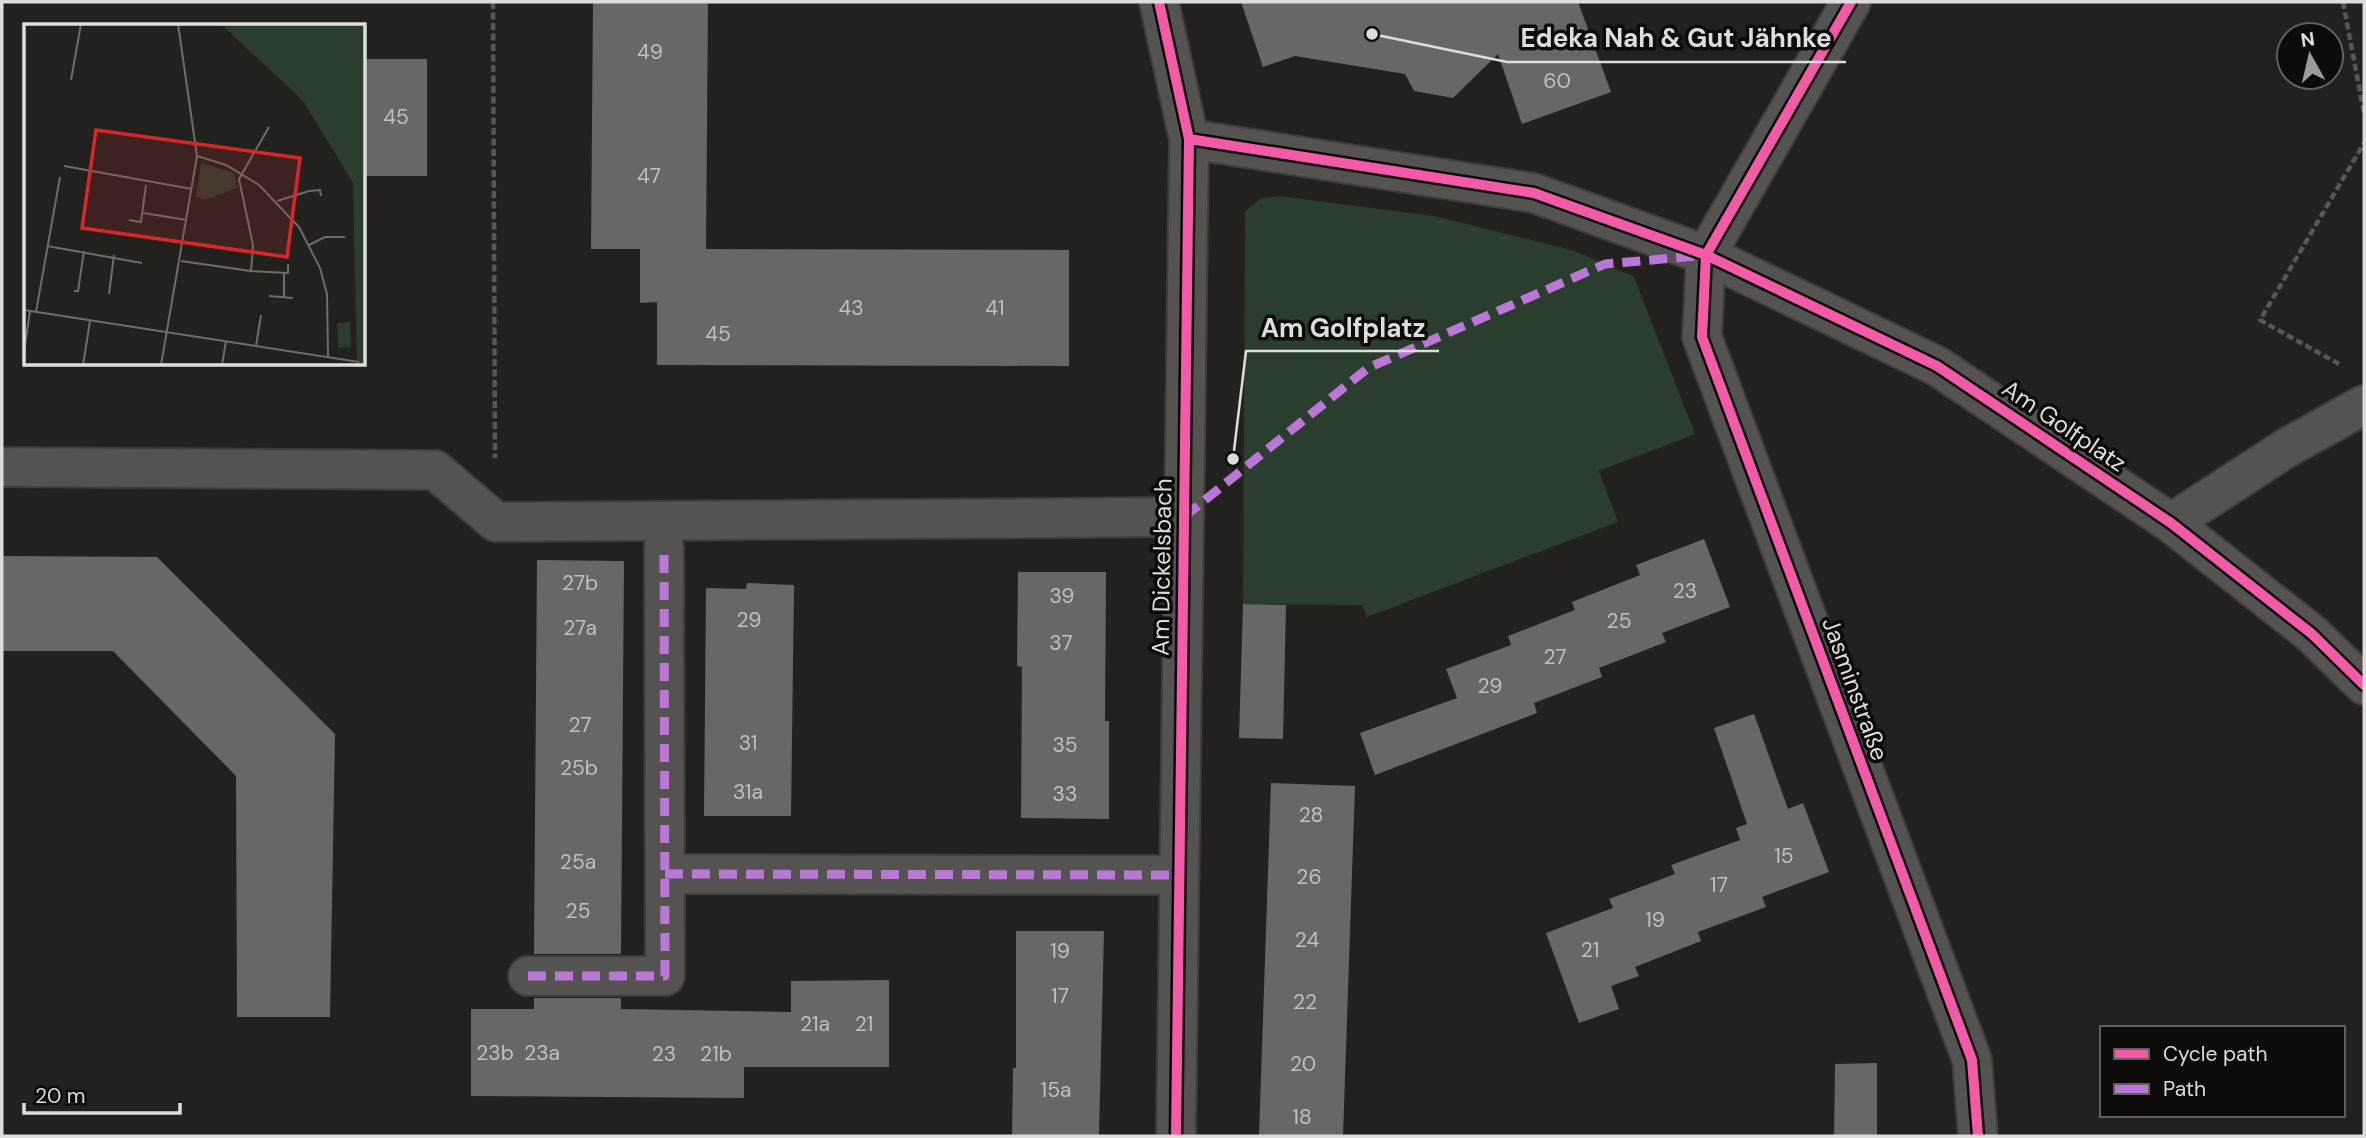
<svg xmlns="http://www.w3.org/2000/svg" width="2366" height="1138" font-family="'DM Sans',sans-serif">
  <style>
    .green { fill: #2b3d2e }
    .building { fill: #686768 }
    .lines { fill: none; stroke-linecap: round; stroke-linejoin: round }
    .minor-casing { stroke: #3e3d3a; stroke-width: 42 }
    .path { stroke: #585755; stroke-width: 4.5; stroke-dasharray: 7 3.5; stroke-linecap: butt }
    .minor { stroke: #555351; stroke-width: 38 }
    .quiet { stroke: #ba77d6; stroke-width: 9; stroke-dasharray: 18 9; stroke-linecap: butt }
    .cycleway-casing { stroke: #0d0b09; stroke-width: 15 }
    .cycleway { stroke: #f35aa7; stroke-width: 10 }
    .labels { text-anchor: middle; stroke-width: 7; stroke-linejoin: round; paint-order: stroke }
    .number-label { font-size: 21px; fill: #c1c0be }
    .street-label { font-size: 24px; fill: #dfddda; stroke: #0d0b09 }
    .inset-road { fill: none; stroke: #6e6c69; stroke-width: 2 }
    .view { fill: #d62828; fill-opacity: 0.15; stroke: #d62828; stroke-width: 3.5 }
    .inset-edge { fill: none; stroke: #dfddda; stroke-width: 3.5 }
    .leader { fill: none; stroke: #dfddda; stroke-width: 2.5 }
    .callout-dot { fill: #dfddda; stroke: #0d0b09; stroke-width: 2.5 }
    .callout-label { font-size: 26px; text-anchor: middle; font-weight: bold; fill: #dfddda; stroke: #0d0b09; stroke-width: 7; stroke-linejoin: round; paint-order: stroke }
  </style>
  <rect width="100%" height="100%" fill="#23211e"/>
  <path class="green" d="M1279 196 1434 216 1575 251 1634 277 1695 434 1599 471 1618 522 1367 617 1362 605 1243 604 1245 211 1260 199Z"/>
  <path class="building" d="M593 2H708L706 249 1069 250V366L657 365V302L640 303V249H591Z
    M1241 2H1578L1611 92 1522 124 1498 54 1453 98 1414 91 1405 74 1295 56 1263 67Z
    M364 59H427V176H364Z
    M1704 539 1730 607 1662 633 1666 642 1599 668 1602 677 1534 703 1537 713 1375 775 1360 733 1457 698 1446 669 1511 645 1508 636 1575 610 1572 602 1640 575 1636 565Z
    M2 556 157 557 335 734 330 1017H237L236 776 113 651H2Z
    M537 560 624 561 621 954H534Z
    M1018 572H1106L1105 721H1109V819L1021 818 1022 667 1017 666Z
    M747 583 794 585 791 816H704L706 588 746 589Z
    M1243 604 1286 605 1283 739 1239 738Z
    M1754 714 1788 809 1803 803 1829 872 1762 897 1766 907 1698 932 1701 941 1635 967 1639 976 1611 986 1619 1009 1579 1023 1546 933 1613 908 1609 899 1675 874 1671 865 1740 840 1736 828 1747 824 1714 728Z
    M1271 783 1355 786 1343 1136H1259Z
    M1016 931H1104L1099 1136H1012L1013 1068H1016Z
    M889 980V1067H744V1098L471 1096V1009H534V998H621V1009L791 1012V981Z
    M1877 1063V1136H1834L1835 1064Z"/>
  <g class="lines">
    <defs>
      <path id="minor" d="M1159 2 1189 139 1176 1136
        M1851 2 1706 255 1702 337 1972 1060 1978 1136
        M1189 139 1534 193 1706 255 1937 366 2171 523 2312 634 2364 685
        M2 467 435 470 496 522 1184 517
        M2171 523 2288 447 2364 405
        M665 874 1179 875
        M528 976H665L664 547"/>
    </defs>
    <use href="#minor" class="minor-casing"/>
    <path class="path" d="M493 2 495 458
      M2343 2 2364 113
      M2339 364 2260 320 2364 143"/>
    <use href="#minor" class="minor"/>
    <path class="quiet" d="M1184 517 1368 368 1605 264 1697 256
      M665 874 1179 875
      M528 976H665L664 547"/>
    <defs>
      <path id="cycleway" d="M1159 2 1189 139 1176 1136
        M1851 2 1706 255 1702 337 1972 1060 1978 1136
        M1189 139 1534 193 1706 255 1937 366 2171 523 2312 634 2364 685"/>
    </defs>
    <use href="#cycleway" class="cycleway-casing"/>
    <use href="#cycleway" class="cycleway"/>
  </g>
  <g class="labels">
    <g class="number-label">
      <text x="650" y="59">49</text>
      <text x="1557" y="88">60</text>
      <text x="396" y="124">45</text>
      <text x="649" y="183">47</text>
      <text x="851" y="315">43</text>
      <text x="995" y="315">41</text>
      <text x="718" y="341">45</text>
      <text x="580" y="590">27b</text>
      <text x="1685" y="598">23</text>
      <text x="1062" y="603">39</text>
      <text x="749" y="627">29</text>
      <text x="1619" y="628">25</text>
      <text x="580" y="635">27a</text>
      <text x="1061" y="650">37</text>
      <text x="1555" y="664">27</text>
      <text x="1490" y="693">29</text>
      <text x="580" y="732">27</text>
      <text x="748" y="750">31</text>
      <text x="1065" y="752">35</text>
      <text x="579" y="775">25b</text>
      <text x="748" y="799">31a</text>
      <text x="1065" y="801">33</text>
      <text x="1311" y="822">28</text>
      <text x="1784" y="863">15</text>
      <text x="578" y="869">25a</text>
      <text x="1309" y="884">26</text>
      <text x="1719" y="892">17</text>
      <text x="578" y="918">25</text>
      <text x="1655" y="927">19</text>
      <text x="1307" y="947">24</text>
      <text x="1590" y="957">21</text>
      <text x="1060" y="958">19</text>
      <text x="1060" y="1003">17</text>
      <text x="1305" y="1009">22</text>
      <text x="815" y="1031">21a</text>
      <text x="864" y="1031">21</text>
      <text x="495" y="1060">23b</text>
      <text x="542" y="1060">23a</text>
      <text x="664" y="1061">23</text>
      <text x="716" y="1061">21b</text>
      <text x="1303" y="1071">20</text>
      <text x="1056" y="1097">15a</text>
      <text x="1302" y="1124">18</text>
    </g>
    <g class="street-label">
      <text transform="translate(2064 426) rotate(34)" y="8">Am Golfplatz</text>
      <text transform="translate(1162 567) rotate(-89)" y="8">Am Dickelsbach</text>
      <text transform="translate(1855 689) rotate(70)" y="8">Jasminstraße</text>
    </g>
  </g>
  <g transform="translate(24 24)">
    <rect width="341" height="341" fill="#23211e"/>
    <path d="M197 0H341V341H333L329 159 279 77ZM177 139 210 149 213 164 182 176 172 173ZM326 298 327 323 314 324 313 299Z" fill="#2b3d2e"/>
    <path class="inset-road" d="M47 56 57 0M173 132 202 141 235 161 275 203 296 244 303 270 304 333M40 142 168 165M253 177 285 167 296 166 297 172M119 189 163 196M105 196 117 198 122 161M285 221 301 213H321M23 222 118 239M157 237 227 247 229 221 215 155 245 103M227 247 264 249V240M50 267H54L60 227M85 270 90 231M245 272 269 274M260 273V249M0 286 335 338M12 288 36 153M232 322 237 291M0 328 6 287M59 341 66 297M137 341 173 132 154 0M198 341 202 317"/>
    <path class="view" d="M72 106 276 134 263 233 58 204Z"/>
    <rect width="341" height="341" class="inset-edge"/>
  </g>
  <path class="leader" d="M1372 34L1507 62H1846M1233 459L1246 351H1439"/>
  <g class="callout-dot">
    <circle cx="1372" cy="34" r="7"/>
    <circle cx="1233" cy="459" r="7"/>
  </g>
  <g class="callout-label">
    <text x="1676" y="47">Edeka Nah &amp; Gut Jähnke</text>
    <text x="1343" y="337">Am Golfplatz</text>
  </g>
  <rect width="2366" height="1138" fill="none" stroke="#dfddda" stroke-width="7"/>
  <rect x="2100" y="1026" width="245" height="91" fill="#0d0b09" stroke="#615f5d" stroke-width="2"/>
  <rect x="2114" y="1049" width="35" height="10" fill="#f35aa7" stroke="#615f5d" stroke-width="2"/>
  <text x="2163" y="1061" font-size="21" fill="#dfddda">Cycle path</text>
  <rect x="2114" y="1084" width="35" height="10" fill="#ba77d6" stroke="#615f5d" stroke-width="2"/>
  <text x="2163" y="1096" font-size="21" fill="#dfddda">Path</text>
  <g transform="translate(2310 56) rotate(352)"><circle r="33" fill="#0d0b09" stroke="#615f5d" stroke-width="2"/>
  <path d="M0-5L12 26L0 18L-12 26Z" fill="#9d9b98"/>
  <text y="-10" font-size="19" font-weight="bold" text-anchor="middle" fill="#dfddda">N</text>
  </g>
  <path d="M24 1103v10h156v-10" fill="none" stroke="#dfddda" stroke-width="3.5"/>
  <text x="35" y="1103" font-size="21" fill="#dfddda" stroke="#0d0b09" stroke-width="5" paint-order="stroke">20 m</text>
</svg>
